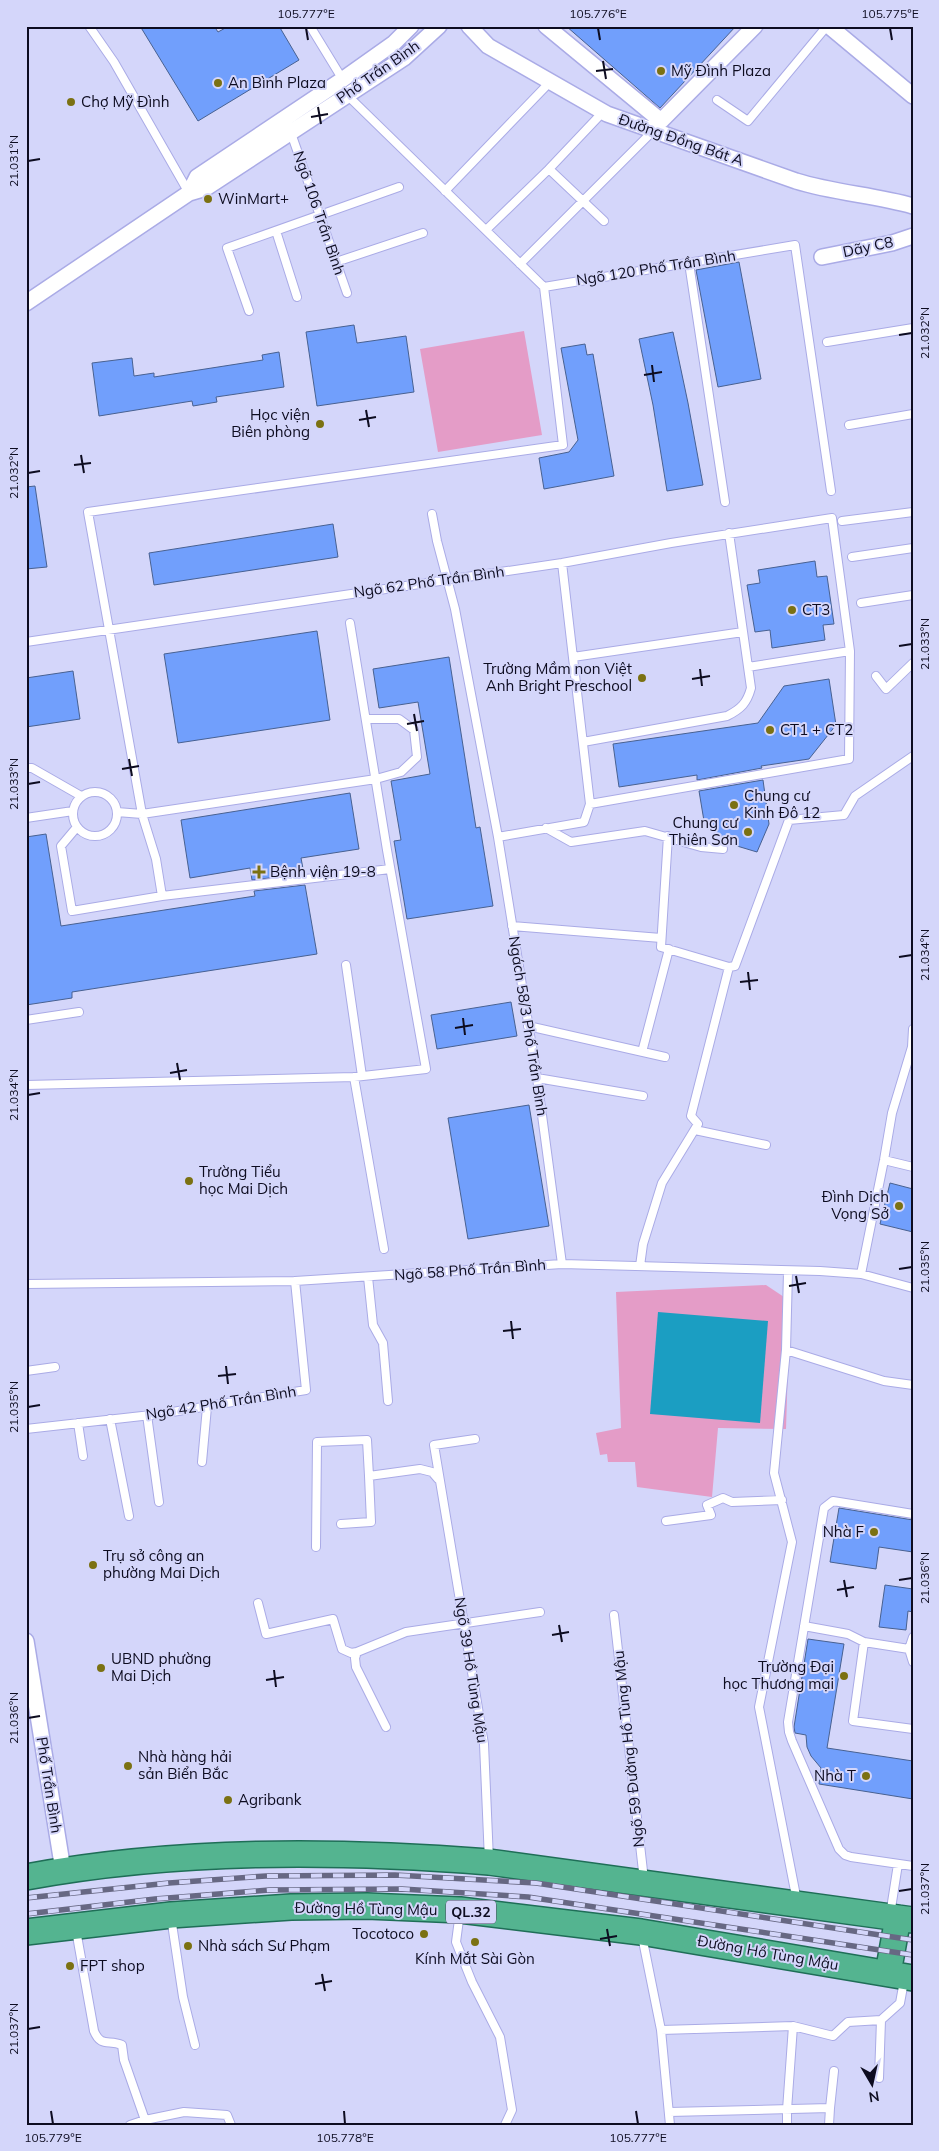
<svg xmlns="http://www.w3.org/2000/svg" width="939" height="2151" font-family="Mulish,sans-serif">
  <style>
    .green { fill: #e49cc7 }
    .water { fill: #1b9ec2 }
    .building { fill: #719ffc; stroke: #486191 }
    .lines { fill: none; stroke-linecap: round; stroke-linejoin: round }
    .service-casing { stroke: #aaabe6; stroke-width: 10 }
    .minor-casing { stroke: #aaabe6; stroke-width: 18 }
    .trunk-casing { stroke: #1f6e57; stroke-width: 28 }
    .service { stroke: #fff; stroke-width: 8 }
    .minor { stroke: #fff; stroke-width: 15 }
    .trunk { stroke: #54b490; stroke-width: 25 }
    .rail-casing { stroke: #676883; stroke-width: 5.5 }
    .rail { stroke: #d4d6fa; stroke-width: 4; stroke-dasharray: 11; stroke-linecap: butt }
    .ticks { fill: none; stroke: #0d0c20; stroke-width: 2 }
    .poi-dot { fill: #7b7112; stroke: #d4d6fa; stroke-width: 2 }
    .labels { text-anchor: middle; stroke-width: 4; stroke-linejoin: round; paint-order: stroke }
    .shield { fill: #d4d6fa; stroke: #494961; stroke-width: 1 }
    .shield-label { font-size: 14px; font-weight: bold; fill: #0d0c20 }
    .poi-label { font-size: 15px; fill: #0d0c20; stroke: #d4d6fa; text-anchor: start }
    .street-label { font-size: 15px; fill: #0d0c20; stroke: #d4d6fa }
    .neatline { fill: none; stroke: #0d0c20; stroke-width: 2 }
    .ticks-label { font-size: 12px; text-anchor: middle; fill: #0d0c20 }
  </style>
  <rect width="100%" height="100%" fill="#d4d6fa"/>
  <path class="green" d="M524 331 542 435 438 452 420 349Z
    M766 1285 790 1301 786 1429 718 1428 712 1497 637 1487 635 1462H608L607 1454 600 1455 596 1433 621 1428 616 1292Z"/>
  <path class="water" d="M658 1312 768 1321 760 1423 650 1414Z"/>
  <path class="building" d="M140 26H214L218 32 229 26H279L299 60 198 121Z
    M566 26H736L660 108Z
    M739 262 761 379 718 387 696 270Z
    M354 325 357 343 406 336 414 392 317 406 306 332Z
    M673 332 688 403 703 485 667 491 653 405 639 339Z
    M585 344 587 355 593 354 614 476 544 489 539 458 569 452 578 440 561 348Z
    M279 352 284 387 216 397 217 402 193 406 192 401 99 416 92 363 132 358 134 376 154 373V377L263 360 262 355Z
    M35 486 47 567 26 569V487Z
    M333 524 338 557 154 585 149 553Z
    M815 561 817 577 827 576 834 624 823 625 825 640 772 648 770 630 755 632 747 585 760 583 758 570Z
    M317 631 330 720 178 743 164 654Z
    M449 657 476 828 480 827 493 906 407 919 394 841 401 840 391 781 430 774 418 702 379 708 373 669Z
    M73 671 80 719 26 727V678Z
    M829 679 836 725 809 759 761 766 762 768 697 780V775L619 787 613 744 758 723 784 686Z
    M763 780 769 824 757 852 737 846 705 827 699 791Z
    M350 793 359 849 301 858 304 874 252 880 250 868 190 878 181 820Z
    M46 834 61 926 255 896 254 891 305 885 317 954 72 992V998L26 1005V837Z
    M511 1002 517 1036 437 1049 431 1015Z
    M529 1105 549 1226 468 1239 448 1118Z
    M890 1183 913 1189V1232L880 1224Z
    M839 1508 913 1520V1552L879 1547 876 1569 830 1562Z
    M885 1585 913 1589V1612L908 1611 906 1630 879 1627Z
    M808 1639 844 1644 827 1748 913 1761V1799L819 1784 821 1768 811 1756 807 1747 806 1735 795 1733 794 1727Z"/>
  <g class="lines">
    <defs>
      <path id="service" d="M89 26 114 62 189 193
        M310 26 343 80
        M347 95 544 287 795 245 831 491
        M717 100 748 121 827 26
        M291 133 347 293
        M549 169 604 221
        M445 191 550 82
        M486 230 549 169 603 112
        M276 231 297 297
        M336 262 423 233
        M689 263 725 502
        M520 264 653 131
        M249 311 227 248 399 187
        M827 342 913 328
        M849 425 913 414
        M432 514 437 541 455 609 498 837 537 1078 562 1264
        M842 521 913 512
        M852 557 913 548
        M861 603 913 595
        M26 642 562 563 671 543 832 518 850 651 849 759 590 804
        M573 657 743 632
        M748 667 850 651
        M876 676 886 689 913 663
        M583 742 727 716C741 709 747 703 751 688L729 533
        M26 768H32L81 796
        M73 814a22 22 0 1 1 44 0a22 22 0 1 1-44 0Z
        M117 812 142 814 376 779 401 772 417 757 414 730 399 719H367
        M26 818 73 811
        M77 827 61 846 72 911 162 896 390 869
        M546 828 571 842 645 831 701 847 723 849
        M668 836 661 947 729 967 735 966 789 820 844 815 855 796 913 756
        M498 837 584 822 590 804 562 563
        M162 896 156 859 142 814 88 512 563 445 544 287
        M512 926 661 938
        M346 965 362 1076
        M26 1020 79 1012
        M528 1026 665 1057
        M642 1052 669 949
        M354 1077 384 1249
        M537 1078 643 1096
        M26 1085 354 1077 426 1069 387 850 350 623
        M695 1130 766 1145
        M884 1160 913 1167
        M640 1266 643 1244 662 1183 698 1124 691 1116 729 967
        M788 1272 786 1350 774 1473 792 1542 759 1707 797 1901
        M861 1274 884 1160 892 1113 912 1047 913 1029
        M368 1277 373 1325 383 1343 388 1401
        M26 1284 295 1281 562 1264 820 1271 861 1274 913 1288
        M786 1350 884 1381 913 1385
        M26 1371 55 1367
        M147 1415 159 1502
        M110 1419 129 1516
        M78 1423 83 1456
        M26 1429 160 1414 306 1390 295 1281
        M475 1439 434 1445 484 1744 489 1860
        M202 1462 207 1407
        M913 1514 833 1501 824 1508 788 1722 789 1732 792 1741 839 1849 845 1855 851 1857 913 1866
        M666 1521 711 1515 707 1505 723 1498 732 1502 782 1500
        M341 1524 371 1522 369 1476 420 1469 432 1472 438 1479
        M316 1547 317 1442 367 1440 369 1476
        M258 1603 266 1634 333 1619 342 1649 351 1653 357 1652
        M614 1615 644 1880
        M804 1626 848 1634 864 1642 909 1649
        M913 1637 909 1649 913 1662
        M864 1642 853 1721 913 1729
        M386 1727 356 1667 355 1658 357 1652 406 1632 540 1612
        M460 1912 456 1942 472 1982 500 2037 512 2110 505 2125
        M890 1915 898 1864
        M171 1917 183 1997 195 2045
        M76 1930 94 2031C101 2048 109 2039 122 2045L124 2060 145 2120
        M642 1936 661 2030 670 2125
        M661 2030 793 2026 833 2036 848 2022 881 2020 900 2003 904 1981
        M879 2078 881 2020
        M669 2112 830 2108 834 2071
        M130 2125 145 2120 184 2112 227 2115 231 2125
        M787 2125V2110L793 2026
        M829 2125 830 2108"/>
      <path id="minor" d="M469 26 488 46 607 114 796 181C835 193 874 195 913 206
        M546 26 661 121 755 26
        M829 26 913 96
        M189 193 197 177 339 82 394 43 411 26
        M822 257 892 243 913 236
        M26 303 189 193 206 188 404 58 439 26
        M26 1641 63 1870"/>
      <path id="trunk" d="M26 1877C179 1849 335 1850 489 1862L913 1920
        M26 1932 171 1915 291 1907 367 1906 460 1910 641 1932 913 1978
        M888 1973 898 1918"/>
    </defs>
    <use href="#service" class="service-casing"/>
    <use href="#minor" class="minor-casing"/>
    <use href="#trunk" class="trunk-casing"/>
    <use href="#service" class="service"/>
    <use href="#minor" class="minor"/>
    <use href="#trunk" class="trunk"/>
    <defs>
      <path id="rail" d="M26 1898 169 1883 266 1876 395 1875 536 1883 913 1940
        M26 1914 155 1899 269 1890 402 1889 528 1897 913 1955"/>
    </defs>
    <use href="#rail" class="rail-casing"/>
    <use href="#rail" class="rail"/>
  </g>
  <path class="ticks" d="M306 28 308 40M598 28 600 40M890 28 892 40M603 61 606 79M596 71 613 69M318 107 321 124M311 117 328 114M28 161 40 159M899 335 912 333M652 365 654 382M644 375 662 372M366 410 369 427M359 420 376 417M81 455 84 473M74 465 91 463M28 473 40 471M899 646 912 644M700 669 702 686M692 679 710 676M414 714 417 731M407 724 424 721M129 759 132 776M122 769 139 766M28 784 40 782M899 957 912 955M748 972 750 990M740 982 758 980M463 1018 465 1035M455 1028 473 1025M177 1063 180 1080M170 1073 187 1070M28 1095 40 1093M899 1269 912 1267M796 1276 799 1293M789 1286 806 1283M511 1321 513 1339M503 1331 521 1329M226 1366 228 1384M218 1376 236 1374M28 1407 40 1405M844 1580 847 1597M899 1580 912 1578M837 1590 854 1587M559 1625 562 1642M552 1635 569 1632M274 1670 276 1687M266 1680 284 1677M28 1718 40 1716M899 1891 912 1889M607 1929 610 1946M600 1939 617 1936M322 1974 325 1991M315 1984 332 1981M28 2029 40 2027M51 2111 53 2124M344 2111 345 2124M636 2111 638 2124"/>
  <g class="poi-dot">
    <circle cx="661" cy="71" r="5"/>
    <circle cx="218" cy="83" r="5"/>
    <circle cx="71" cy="102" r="5"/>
    <circle cx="208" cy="199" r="5"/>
    <circle cx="320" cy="424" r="5"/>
    <circle cx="792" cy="610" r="5"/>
    <circle cx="642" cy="678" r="5"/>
    <circle cx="770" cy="730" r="5"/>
    <circle cx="734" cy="805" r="5"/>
    <circle cx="748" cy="832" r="5"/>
    <path d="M256.5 864.5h5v5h5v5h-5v5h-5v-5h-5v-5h5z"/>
    <circle cx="189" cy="1181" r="5"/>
    <circle cx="899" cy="1206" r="5"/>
    <circle cx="874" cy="1532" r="5"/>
    <circle cx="93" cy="1565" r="5"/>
    <circle cx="101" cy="1668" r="5"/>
    <circle cx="844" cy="1676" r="5"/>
    <circle cx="128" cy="1766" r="5"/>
    <circle cx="866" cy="1776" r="5"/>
    <circle cx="228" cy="1800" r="5"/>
    <circle cx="424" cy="1934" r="5"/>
    <circle cx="475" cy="1942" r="5"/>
    <circle cx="188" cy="1946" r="5"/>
    <circle cx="70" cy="1966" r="5"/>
  </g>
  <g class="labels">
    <rect class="shield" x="446" y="1900.5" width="50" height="23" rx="4"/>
    <g class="shield-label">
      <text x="471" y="1917">QL.32</text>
    </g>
    <g class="poi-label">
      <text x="671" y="76">Mỹ Đình Plaza</text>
      <text x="228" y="88">An Bình Plaza</text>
      <text x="81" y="107">Chợ Mỹ Đình</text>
      <text x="218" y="204">WinMart+</text>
      <text x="310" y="420" text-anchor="end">Học viện<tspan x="310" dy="17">Biên phòng</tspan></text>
      <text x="802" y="615">CT3</text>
      <text x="632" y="674" text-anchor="end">Trường Mầm non Việt<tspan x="632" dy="17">Anh Bright Preschool</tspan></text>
      <text x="780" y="735">CT1 + CT2</text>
      <text x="744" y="801">Chung cư<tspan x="744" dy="17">Kinh Đô 12</tspan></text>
      <text x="738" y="828" text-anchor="end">Chung cư<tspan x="738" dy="17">Thiên Sơn</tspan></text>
      <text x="270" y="877">Bệnh viện 19-8</text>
      <text x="199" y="1177">Trường Tiểu<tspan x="199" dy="17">học Mai Dịch</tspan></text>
      <text x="889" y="1202" text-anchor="end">Đình Dịch<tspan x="889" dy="17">Vọng Sở</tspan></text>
      <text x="864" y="1537" text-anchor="end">Nhà F</text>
      <text x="103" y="1561">Trụ sở công an<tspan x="103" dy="17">phường Mai Dịch</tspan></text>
      <text x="111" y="1664">UBND phường<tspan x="111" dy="17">Mai Dịch</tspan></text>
      <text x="834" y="1672" text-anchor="end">Trường Đại<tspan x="834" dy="17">học Thương mại</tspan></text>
      <text x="138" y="1762">Nhà hàng hải<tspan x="138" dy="17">sản Biển Bắc</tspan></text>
      <text x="856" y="1781" text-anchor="end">Nhà T</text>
      <text x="238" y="1805">Agribank</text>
      <text x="414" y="1939" text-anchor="end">Tocotoco</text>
      <text x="198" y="1951">Nhà sách Sư Phạm</text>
      <text x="475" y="1964" text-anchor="middle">Kính Mắt Sài Gòn</text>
      <text x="80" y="1971">FPT shop</text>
    </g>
    <g class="street-label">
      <text transform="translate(378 72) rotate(-35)" y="5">Phố Trần Bình</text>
      <text transform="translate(681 140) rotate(19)" y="5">Đường Đồng Bát A</text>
      <text transform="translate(319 213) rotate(71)" y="5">Ngõ 106 Trần Bình</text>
      <text transform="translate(868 247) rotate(-12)" y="5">Dãy C8</text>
      <text transform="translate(656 268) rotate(-9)" y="5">Ngõ 120 Phố Trần Bình</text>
      <text transform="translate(429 582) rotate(-8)" y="5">Ngõ 62 Phố Trần Bình</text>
      <text transform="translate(528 1026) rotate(81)" y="5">Ngách 58/3 Phố Trần Bình</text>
      <text transform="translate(470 1270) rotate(-4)" y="5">Ngõ 58 Phố Trần Bình</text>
      <text transform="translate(221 1403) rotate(-9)" y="5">Ngõ 42 Phố Trần Bình</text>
      <text transform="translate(471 1670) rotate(81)" y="5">Ngõ 39 Hồ Tùng Mậu</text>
      <text transform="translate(629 1749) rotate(-96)" y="5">Ngõ 59 Đường Hồ Tùng Mậu</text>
      <text transform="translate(49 1785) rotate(81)" y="5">Phố Trần Bình</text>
      <text transform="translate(366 1909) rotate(1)" y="5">Đường Hồ Tùng Mậu</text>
      <text transform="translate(768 1953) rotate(10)" y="5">Đường Hồ Tùng Mậu</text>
    </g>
  </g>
  <rect width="939" height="2151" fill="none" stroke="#d4d6fa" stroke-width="55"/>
  <g transform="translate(872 2084) rotate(171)" stroke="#d4d6fa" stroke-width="4" paint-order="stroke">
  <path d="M0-4L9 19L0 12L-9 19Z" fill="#0d0c20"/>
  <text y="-8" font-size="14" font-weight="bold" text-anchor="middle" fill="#0d0c20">N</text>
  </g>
  <rect x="28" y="28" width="884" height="2096" class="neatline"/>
  <g class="ticks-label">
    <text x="306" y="18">105.777°E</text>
    <text x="598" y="18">105.776°E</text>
    <text x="890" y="18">105.775°E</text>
    <text transform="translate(14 161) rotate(-90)" y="4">21.031°N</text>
    <text transform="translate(925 333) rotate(-90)" y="4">21.032°N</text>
    <text transform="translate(14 473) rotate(-90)" y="4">21.032°N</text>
    <text transform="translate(925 644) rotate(-90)" y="4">21.033°N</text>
    <text transform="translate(14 784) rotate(-90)" y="4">21.033°N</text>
    <text transform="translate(925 955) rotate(-90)" y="4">21.034°N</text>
    <text transform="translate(14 1095) rotate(-90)" y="4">21.034°N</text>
    <text transform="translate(925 1267) rotate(-90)" y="4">21.035°N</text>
    <text transform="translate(14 1407) rotate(-90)" y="4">21.035°N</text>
    <text transform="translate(925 1578) rotate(-90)" y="4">21.036°N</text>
    <text transform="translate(14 1718) rotate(-90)" y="4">21.036°N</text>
    <text transform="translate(925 1889) rotate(-90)" y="4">21.037°N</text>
    <text transform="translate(14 2029) rotate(-90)" y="4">21.037°N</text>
    <text x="53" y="2142">105.779°E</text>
    <text x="345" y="2142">105.778°E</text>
    <text x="638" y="2142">105.777°E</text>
  </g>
</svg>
